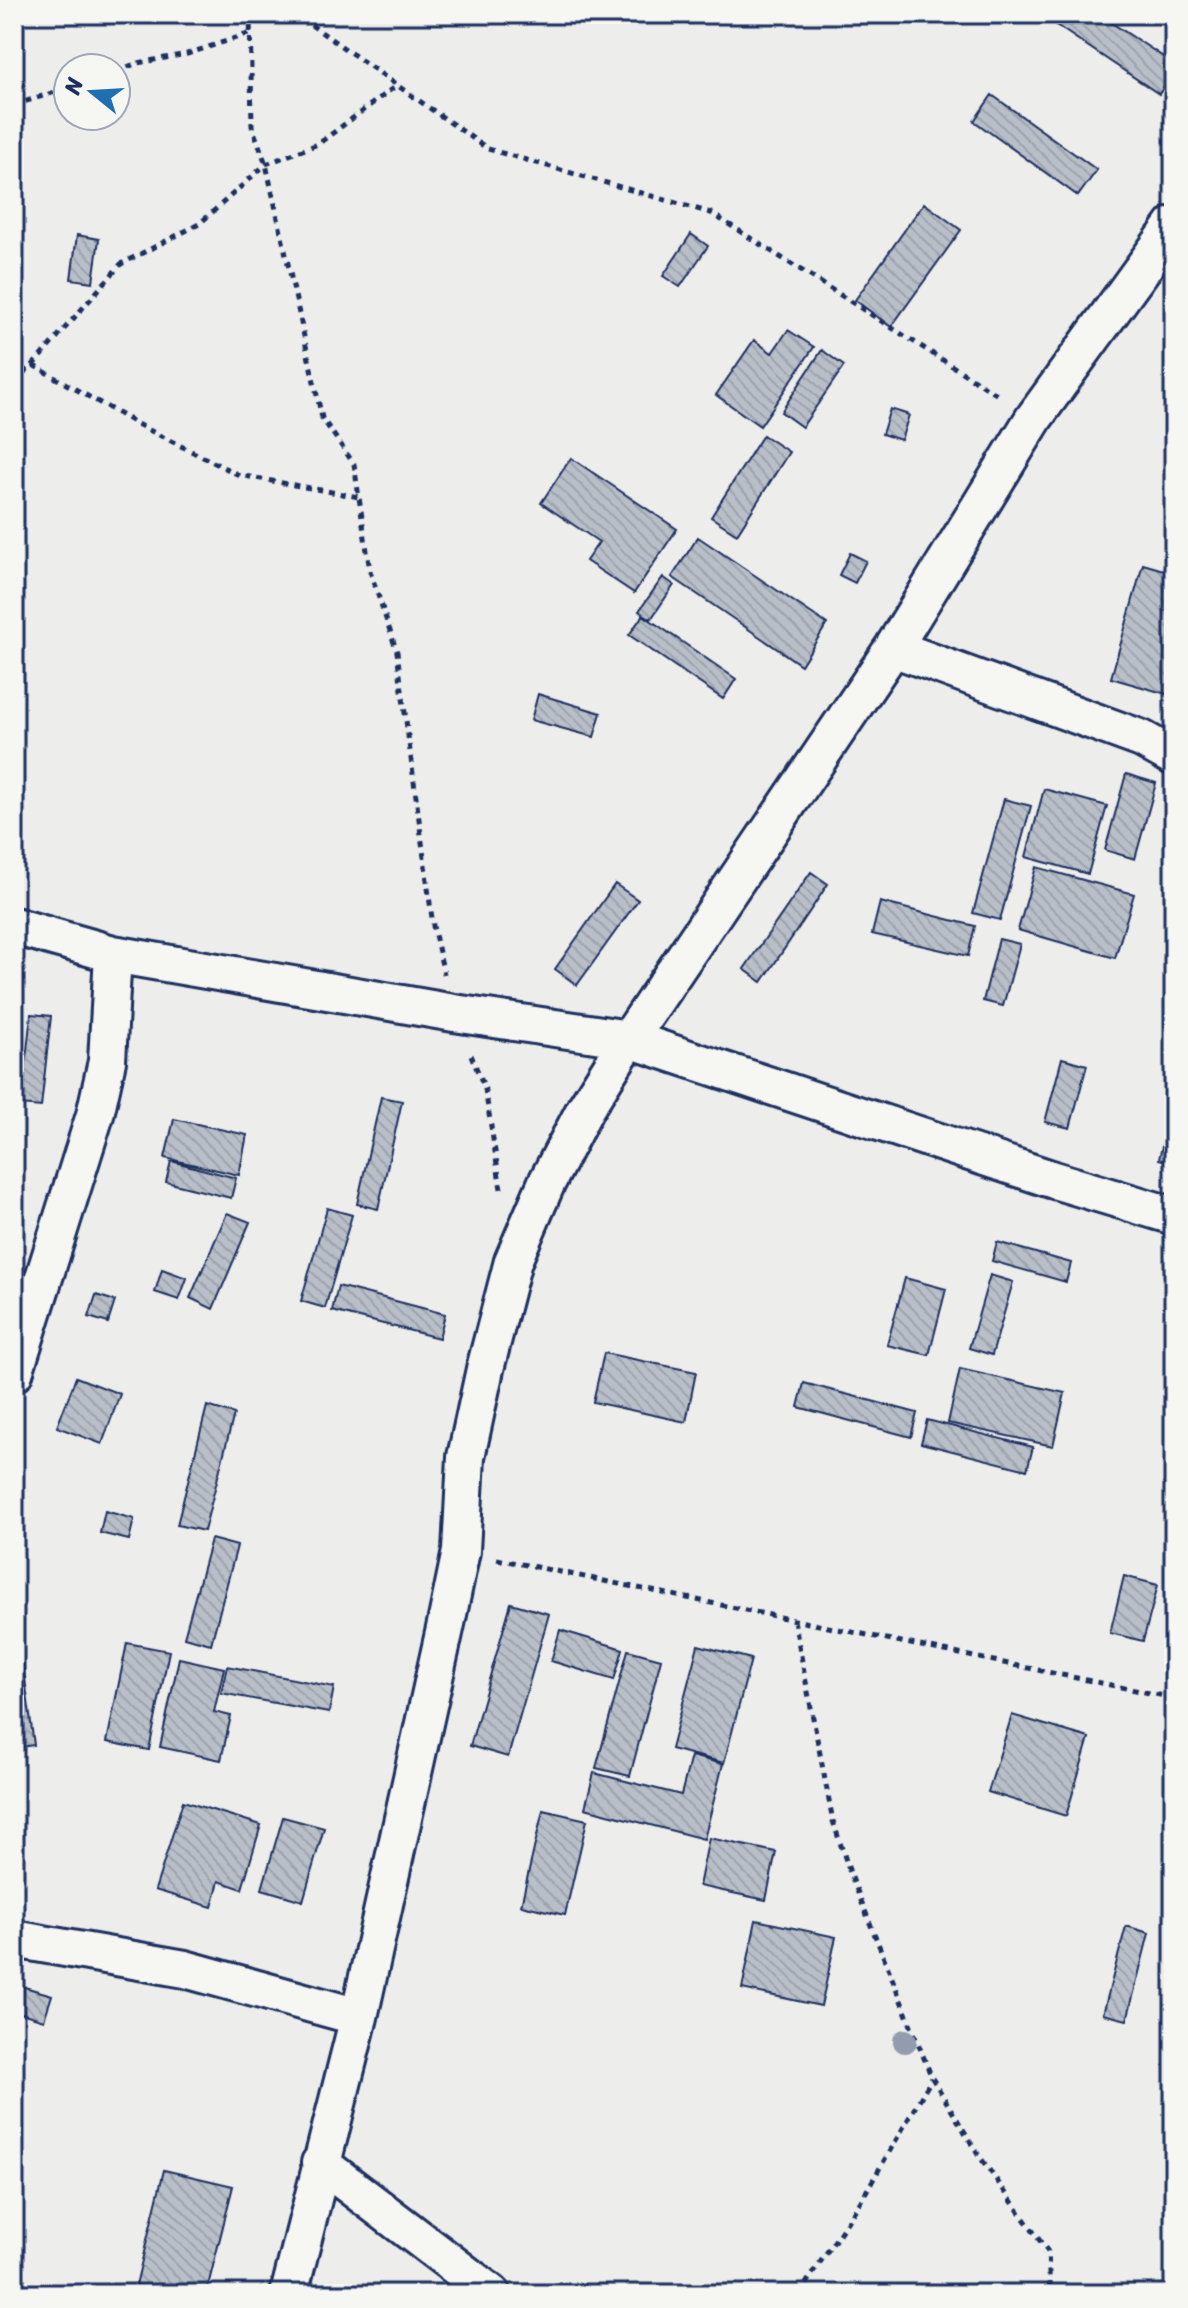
<svg xmlns="http://www.w3.org/2000/svg" width="1188" height="2308" font-family="Sriracha,sans-serif">
  <style>
    .building { fill: url(#building-back-hatch); stroke: #1b2f5e; stroke-width: 2 }
    .lines { fill: none; stroke-linecap: round; stroke-linejoin: round }
    .minor-casing { stroke: #1b2f5e; stroke-width: 42 }
    .path { stroke: #1b2f5e; stroke-width: 5; stroke-dasharray: 6 6; stroke-linecap: butt }
    .minor { stroke: #f6f6f2; stroke-width: 36 }
    .tree { fill: #929cae }
  </style>
  <defs>
    <pattern id="building-back-hatch" width="6" height="6" patternUnits="userSpaceOnUse" patternTransform="scale(2)"><rect width="6" height="6" fill="#b9bfc8"/><path d="M-1 5l2 2M0 0l6 6M5-1l2 2" fill="none" stroke="#9ea4ae"/></pattern>
  </defs>
  <rect width="100%" height="100%" fill="#edeeec"/>
  <filter id="ink" filterUnits="userSpaceOnUse"><feTurbulence type="fractalNoise" baseFrequency=".0125" numOctaves="2"/><feDisplacementMap in="SourceGraphic" scale="16" xChannelSelector="R" yChannelSelector="G"/><feConvolveMatrix kernelMatrix="1 2 1 2 8 2 1 2 1" color-interpolation-filters="sRGB"/></filter>
  <g filter="url(#ink)">
    <path class="building" d="M1063 14H1098L1174 64V71L1159 94 1056 25Z
      M992 95 1097 170 1078 196 974 121Z
      M924 203 961 230 891 327 855 300Z
      M691 234 708 246 680 287 663 276Z
      M77 235 99 239 93 282 71 279Z
      M788 330 814 347 760 426 716 395 754 340 772 353Z
      M822 350 844 366 802 427 781 412Z
      M890 409 909 415 901 440 882 434Z
      M763 435 789 452 737 534 711 517Z
      M571 458 677 529 634 593 586 561 599 542 541 503Z
      M698 537 827 624 801 665 672 577Z
      M850 553 866 561 855 583 839 575Z
      M1143 564 1174 573V679L1170 695 1111 678Z
      M663 577 674 585 651 619 639 611Z
      M643 615 736 679 723 699 629 635Z
      M538 694 601 713 594 737 531 720Z
      M1126 774 1156 783 1135 859 1105 850Z
      M1044 789 1107 806 1088 874 1026 857Z
      M1004 799 1031 806 1000 920 973 913Z
      M1036 867 1134 894 1115 958 1018 930Z
      M811 872 828 884 762 982 744 969Z
      M615 884 638 900 577 985 555 969Z
      M880 902 975 926 968 956 872 934Z
      M999 939 1020 944 1003 1006 983 1001Z
      M31 1014 51 1016 41 1107 21 1105Z
      M1062 1058 1087 1065 1070 1128 1045 1122Z
      M1174 1096V1163L1159 1159Z
      M381 1097 402 1101 378 1209 357 1204Z
      M174 1119 247 1135 239 1175 165 1158Z
      M171 1161 236 1178 231 1198 166 1182Z
      M327 1208 352 1215 325 1308 301 1301Z
      M227 1213 250 1222 213 1309 190 1298Z
      M997 1242 1071 1263 1066 1282 992 1261Z
      M162 1269 187 1278 179 1300 155 1292Z
      M990 1275 1013 1282 992 1355 969 1348Z
      M905 1278 946 1289 929 1355 887 1345Z
      M338 1286 445 1314 439 1338 332 1311Z
      M96 1295 115 1301 108 1323 89 1317Z
      M604 1353 696 1372 686 1422 593 1402Z
      M960 1369 1065 1393 1053 1446 948 1423Z
      M76 1377 120 1394 102 1444 57 1427Z
      M804 1383 917 1413 911 1437 798 1407Z
      M207 1406 234 1414 204 1531 177 1525Z
      M927 1420 1033 1447 1027 1470 921 1443Z
      M105 1511 134 1519 129 1540 100 1533Z
      M211 1539 237 1546 211 1644 184 1637Z
      M1124 1576 1158 1585 1143 1641 1110 1633Z
      M511 1603 549 1614 508 1757 470 1746Z
      M560 1630 623 1649 614 1680 551 1661Z
      M127 1643 169 1651 149 1750 107 1742Z
      M698 1645 751 1659 724 1763 671 1749Z
      M628 1650 661 1659 630 1776 596 1768Z
      M179 1658 224 1668 214 1712 231 1716 221 1760 160 1747Z
      M23 1664 34 1745 14 1748V1665Z
      M227 1666 334 1687 329 1713 221 1693Z
      M1012 1715 1089 1738 1066 1816 988 1792Z
      M691 1756 723 1764 704 1839 585 1808 594 1773 681 1795Z
      M183 1801 261 1825 242 1889 219 1881 212 1907 155 1890Z
      M543 1810 587 1820 565 1915 521 1905Z
      M283 1817 324 1828 303 1901 262 1889Z
      M709 1838 776 1852 766 1900 699 1886Z
      M756 1920 836 1937 821 2006 742 1989Z
      M1126 1926 1149 1933 1127 2020 1103 2014Z
      M14 1984 52 1995 44 2020 14 2011Z
      M164 2170 233 2186 206 2294H172L136 2285Z"/>
    <g class="lines">
      <defs>
        <path id="minor" d="M893 648 1142 739 1174 757
          M14 926 113 954 107 1061 95 1115 14 1373
          M113 954 454 1013 629 1039 1054 1180 1174 1216
          M14 1939 185 1969 359 2017
          M320 2163 492 2294
          M289 2294 359 2017 446 1624 461 1551 466 1457 485 1369 513 1261 546 1184 585 1109 629 1039 893 648 1034 418 1174 225"/>
      </defs>
      <use href="#minor" class="minor-casing"/>
      <path class="path" d="M250 14 252 126 266 164 322 418 354 464 370 571 397 652 433 926 444 974
        M290 14 304 20 488 149 711 213 1001 397
        M116 71 138 63 187 54 251 33
        M14 105 68 88
        M33 365 137 424 239 475 359 497
        M14 381 33 365 121 264 199 224 266 164 318 144 397 85
        M471 1055 485 1089 501 1189
        M497 1559 1174 1698
        M794 1620 833 1821 850 1873 932 2078 980 2157 1048 2252 1050 2294
        M799 2294 859 2204 932 2078"/>
      <use href="#minor" class="minor"/>
    </g>
    <circle class="tree" cx="905" cy="2041" r="12"/>
  </g>
  <rect width="1188" height="2308" fill="none" stroke="#f6f6f2" stroke-width="48"/>
  <rect x="24" y="24" width="1140" height="2260" fill="none" stroke="#1b2f5e" stroke-width="3" filter="url(#ink)"/>
  <g transform="translate(92 92) rotate(288)"><circle r="38" fill="#f6f6f2" stroke="#9ea6b7" stroke-width="2"/>
  <path d="M0-6L14 30L0 20L-14 30Z" fill="#1f6fb2"/>
  <text y="-12" font-size="22" font-weight="bold" text-anchor="middle" fill="#1b2f5e">N</text>
  </g>
</svg>
